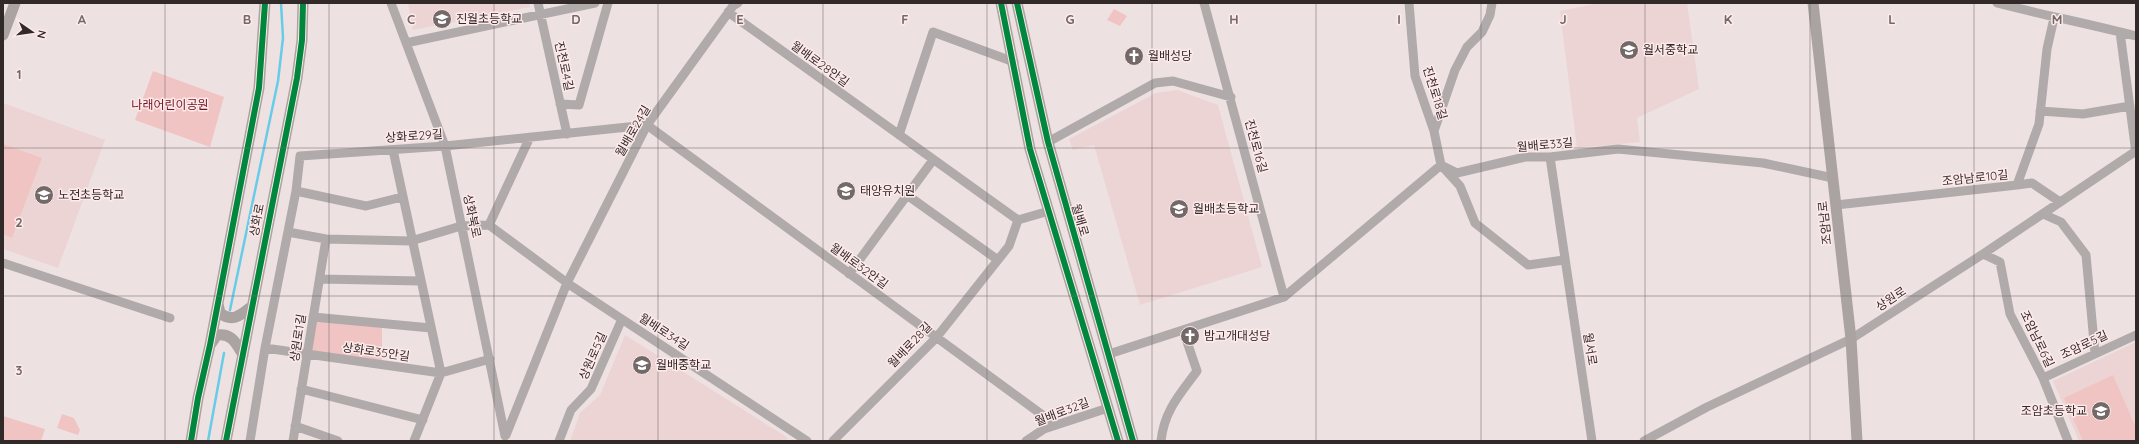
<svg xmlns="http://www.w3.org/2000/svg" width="2139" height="444" font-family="Quicksand,'Noto Sans KR',sans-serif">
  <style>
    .built { fill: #ecd4d4 }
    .green { fill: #f1c4c4 }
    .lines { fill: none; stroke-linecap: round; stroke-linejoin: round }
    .stream { stroke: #66cce7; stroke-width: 2.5 }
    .minor { stroke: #b0aaaa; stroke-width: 9 }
    .major { stroke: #aaa3a2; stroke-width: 11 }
    .cycleway-casing { stroke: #feeaea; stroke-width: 8 }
    .cycleway { stroke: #00873e; stroke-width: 6 }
    .grid { fill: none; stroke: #746969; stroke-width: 1; stroke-opacity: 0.55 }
    .labels { text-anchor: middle; stroke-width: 3; stroke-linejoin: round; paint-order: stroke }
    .poi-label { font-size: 12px; fill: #322929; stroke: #feeaea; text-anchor: start }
    .street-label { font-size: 12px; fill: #322929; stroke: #feeaea }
    .park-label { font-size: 12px; fill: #701120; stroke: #feeaea }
    .grid-label { font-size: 13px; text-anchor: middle; font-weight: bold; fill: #746969; stroke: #feeaea; stroke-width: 3; stroke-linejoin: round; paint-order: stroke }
  </style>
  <rect width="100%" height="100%" fill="#eee1e1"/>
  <path class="built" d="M408 3H529L530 7 413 30Z
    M1600 3H1687L1699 89 1637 118 1640 142 1577 148 1560 11Z
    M1177 90 1218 105 1262 267 1140 305 1094 145 1073 150 1069 139 1156 93Z
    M3 103 105 140 58 268 3 249Z
    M625 335 788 438 785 441H570L580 413 600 395Z
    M2136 342V441H2079L2053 381Z"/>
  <path class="green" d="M1114 9 1127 16 1120 26 1107 20Z
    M153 71 224 97 210 147 135 120Z
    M3 144 42 158 12 238 3 234Z
    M316 321 382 327V360L312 351Z
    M2113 375 2136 428V441H2083L2064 398Z
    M62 414 74 418 80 430 78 435 57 428Z
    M3 416 45 429 41 441H3Z"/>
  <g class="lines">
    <path class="stream" d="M230 310 278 81 283 38 281 3
      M208 441 224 353"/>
    <path class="minor" d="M391 3 445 146 505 436
      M538 3 567 134
      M1204 3 1284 297
      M1409 3 1415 76 1434 131 1441 165 1460 186 1475 223 1528 265 1564 260
      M1997 3C2043 15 2090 24 2136 36
      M728 12 1018 220
      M2120 32 2136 153
      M406 43 595 3
      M560 104 579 105 608 3
      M2040 111 2083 114 2130 106
      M1434 131 1455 70 1467 47 1482 32 1490 15 1492 3
      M899 135 933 32 1014 62
      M1048 142 1155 83 1173 81 1231 97
      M393 150 441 373 414 441
      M1550 157 1592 441
      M2017 185 2032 183 2060 202
      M296 191 366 206 402 197
      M907 195 998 260
      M1836 205 2017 185 2039 124 2047 49 2054 18
      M2043 214 2061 222 2086 255 2095 353
      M1018 220 1049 211
      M489 225 570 285 807 441
      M489 225 530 137
      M288 232 326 239 411 241 461 226 489 225
      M1983 254 2000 262 2010 314 2043 378 2068 441
      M3 263 170 318
      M849 274 933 160
      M320 279 420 281
      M313 317 431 328
      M265 348 441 373 490 359
      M1109 354 1284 297 1441 165 1457 173 1525 157H1550L1618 149 1763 163 1833 178
      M2043 378 2136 335
      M301 389 423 420
      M295 426 338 441
      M506 435 567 283 647 125 733 6 738 3
      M250 441 265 348 296 191 300 156 445 146 647 125 1056 425
      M293 441 326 239
      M559 441 571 410 591 389 622 319
      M833 441 936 338 1009 246 1018 220
      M1026 441 1044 429 1108 408
      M1161 441C1164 411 1180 394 1197 371L1183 330
      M1644 441 1707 407 1851 339 1983 254 2136 151"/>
    <path class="major" d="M1001 3 1030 149 1118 441
      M1017 3 1048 142 1133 441
      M1813 3 1851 339 1857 441
      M3 35 15 3
      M218 304 220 313C232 323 241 315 251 307
      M210 345 217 335C232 333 236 343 243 355
      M191 441 198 398 210 345 259 88 265 3
      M226 441 297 78 302 40 303 3"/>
    <defs>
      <path id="cycleway" d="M1001 3 1030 149 1118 441
        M1017 3 1048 142 1133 441
        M191 441 198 398 210 345 259 88 265 3
        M226 441 297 78 302 40 303 3"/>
    </defs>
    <use href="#cycleway" class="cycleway-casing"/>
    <use href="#cycleway" class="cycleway"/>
  </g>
  <path class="grid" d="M165 3V441M329 3V441M494 3V441M658 3V441M823 3V441M987 3V441M1152 3V441M1316 3V441M1481 3V441M1645 3V441M1810 3V441M1974 3V441M3 148H2136M3 296H2136"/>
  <defs>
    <symbol id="school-disc" viewBox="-11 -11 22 22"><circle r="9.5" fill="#746969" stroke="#feeaea"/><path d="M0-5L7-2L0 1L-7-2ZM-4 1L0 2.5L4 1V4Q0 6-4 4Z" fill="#fff"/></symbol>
    <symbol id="church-disc" viewBox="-11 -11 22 22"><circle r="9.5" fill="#746969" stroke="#feeaea"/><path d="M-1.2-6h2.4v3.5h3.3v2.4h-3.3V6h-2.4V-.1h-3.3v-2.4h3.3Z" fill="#fff"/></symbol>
  </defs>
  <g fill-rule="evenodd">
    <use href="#school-disc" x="431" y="8" width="22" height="22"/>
    <use href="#school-disc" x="1618" y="39" width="22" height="22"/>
    <use href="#church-disc" x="1123" y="45" width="22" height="22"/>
    <use href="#school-disc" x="835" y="180" width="22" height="22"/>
    <use href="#school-disc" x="33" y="184" width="22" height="22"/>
    <use href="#school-disc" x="1168" y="198" width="22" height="22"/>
    <use href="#church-disc" x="1179" y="325" width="22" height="22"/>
    <use href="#school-disc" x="631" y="354" width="22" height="22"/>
    <use href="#school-disc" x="2090" y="400" width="22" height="22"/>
  </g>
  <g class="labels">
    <g class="poi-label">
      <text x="456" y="23">진월초등학교</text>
      <text x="1643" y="54">월서중학교</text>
      <text x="1148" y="60">월배성당</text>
      <text x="860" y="195">태양유치원</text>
      <text x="58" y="199">노전초등학교</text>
      <text x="1193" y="213">월배초등학교</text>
      <text x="1204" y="340">밤고개대성당</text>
      <text x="656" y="369">월배중학교</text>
      <text x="2087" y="415" text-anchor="end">조암초등학교</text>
    </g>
    <g class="street-label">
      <text transform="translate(820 64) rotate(36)" y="4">월배로28안길</text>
      <text transform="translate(564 66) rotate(78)" y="4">진천로4길</text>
      <text transform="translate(1435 93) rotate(73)" y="4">진천로18길</text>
      <text transform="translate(633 131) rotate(-60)" y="4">월배로24길</text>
      <text transform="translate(414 136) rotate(-4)" y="4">상화로29길</text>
      <text transform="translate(1545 145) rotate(-5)" y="4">월배로33길</text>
      <text transform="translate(1256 146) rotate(75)" y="4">진천로16길</text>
      <text transform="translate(1975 178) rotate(-6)" y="4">조암남로10길</text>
      <text transform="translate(472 216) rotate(78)" y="4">상화북로</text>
      <text transform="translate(257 220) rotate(-79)" y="4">상화로</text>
      <text transform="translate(1080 220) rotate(74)" y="4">월배로</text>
      <text transform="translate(1825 223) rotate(-96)" y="4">조암남로</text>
      <text transform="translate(859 266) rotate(36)" y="4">월배로32안길</text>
      <text transform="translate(1891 299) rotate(-33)" y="4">상원로</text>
      <text transform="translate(664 332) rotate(33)" y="4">월배로34길</text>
      <text transform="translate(298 338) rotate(-81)" y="4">상원로1길</text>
      <text transform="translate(2037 339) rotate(64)" y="4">조암남로6길</text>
      <text transform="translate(910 345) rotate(-46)" y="4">월배로28길</text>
      <text transform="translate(2084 345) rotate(-25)" y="4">조암로5길</text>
      <text transform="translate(1590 349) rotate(81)" y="4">월서로</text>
      <text transform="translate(376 352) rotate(8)" y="4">상화로35안길</text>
      <text transform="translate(593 356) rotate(-66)" y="4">상원로5길</text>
      <text transform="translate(1062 412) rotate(-21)" y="4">월배로32길</text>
    </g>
    <g class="park-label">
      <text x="170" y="109">나래어린이공원</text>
    </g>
  </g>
  <g class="grid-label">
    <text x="82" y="24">A</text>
    <text x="247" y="24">B</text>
    <text x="411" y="24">C</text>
    <text x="576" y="24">D</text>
    <text x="740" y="24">E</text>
    <text x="905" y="24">F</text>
    <text x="1070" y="24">G</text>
    <text x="1234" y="24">H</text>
    <text x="1399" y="24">I</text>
    <text x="1563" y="24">J</text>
    <text x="1728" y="24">K</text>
    <text x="1892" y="24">L</text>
    <text x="2057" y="24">M</text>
    <text x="19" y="79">1</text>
    <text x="19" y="227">2</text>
    <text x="19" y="375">3</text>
  </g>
  <rect width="2139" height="444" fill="none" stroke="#322929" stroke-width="8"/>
  <g transform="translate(32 32) rotate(103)" stroke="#feeaea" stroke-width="3" paint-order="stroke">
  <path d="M0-3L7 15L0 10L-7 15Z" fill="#322929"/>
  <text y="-6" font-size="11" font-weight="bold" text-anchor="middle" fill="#322929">N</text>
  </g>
</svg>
